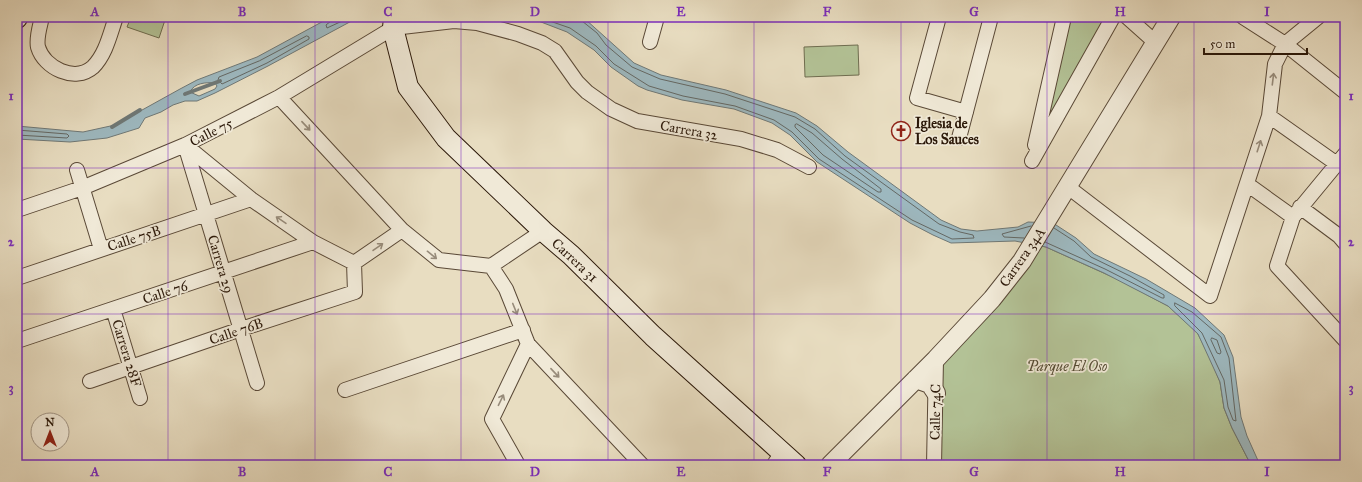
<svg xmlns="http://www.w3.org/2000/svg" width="1362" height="482" font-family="'IM FELL Great Primer',serif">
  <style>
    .green { fill: #b3c296; stroke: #6f6d50 }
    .water { fill: #9db8bf; stroke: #6f7876; fill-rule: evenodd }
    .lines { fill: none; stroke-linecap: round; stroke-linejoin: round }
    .shore { stroke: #646864; stroke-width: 1 }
    .stream { stroke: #6f7876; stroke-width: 4 }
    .minor-casing { stroke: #5a4937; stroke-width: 16 }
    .tertiary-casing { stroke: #5a4937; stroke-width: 20 }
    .secondary-casing { stroke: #2b1809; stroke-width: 22 }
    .minor { stroke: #f0e9d7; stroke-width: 14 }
    .tertiary { stroke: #f0e9d7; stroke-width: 18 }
    .secondary { stroke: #f0e9d7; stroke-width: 20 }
    .oneway { stroke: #978b7a }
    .grid { fill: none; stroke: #7b2cbf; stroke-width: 1; stroke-opacity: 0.55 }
    .labels { text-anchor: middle; stroke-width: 3.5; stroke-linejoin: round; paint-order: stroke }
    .poi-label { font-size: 14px; font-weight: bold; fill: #2b1809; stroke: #f0e9d7; text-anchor: start }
    .street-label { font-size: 14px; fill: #2b1809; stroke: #f0e9d7 }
    .park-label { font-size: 14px; font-style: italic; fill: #544b33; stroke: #f0e9d7 }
    .neatline { fill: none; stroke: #7b2cbf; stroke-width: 1.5 }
    .grid-label { font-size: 13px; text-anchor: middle; font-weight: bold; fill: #7b2cbf }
  </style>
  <rect width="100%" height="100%" fill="#e8ddc1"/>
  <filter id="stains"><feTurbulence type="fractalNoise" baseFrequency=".005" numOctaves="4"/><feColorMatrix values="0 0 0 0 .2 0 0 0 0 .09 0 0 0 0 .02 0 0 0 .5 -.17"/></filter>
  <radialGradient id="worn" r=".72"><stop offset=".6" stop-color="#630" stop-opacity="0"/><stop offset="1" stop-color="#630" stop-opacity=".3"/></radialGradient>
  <path class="green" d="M131 17H166L159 38 127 27Z
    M1064 17H1113L1032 161Z
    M858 45 859 75 805 77 804 47Z
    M1033 244 1046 247 1117 279 1168 306 1188 324 1198 334 1211 360 1220 382 1224 408 1232 428 1251 465H934L936 359Z"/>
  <path class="water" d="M331 17H359L268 66 215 93 197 101H185L173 105 161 112 145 118 139 128 107 138 70 142 17 139V126L83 132 115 125 180 89 197 80 257 57ZM215 83 217 86 215 89 199 96 190 92C194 83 206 82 215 83Z
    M528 17H579L585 19 634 63 661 75 726 90 796 113 817 126 848 152 941 220 961 229 977 231 1018 227 1028 222 1053 223 1076 238 1094 254 1146 279 1195 308 1224 335 1233 357 1241 417 1247 436 1260 465H1251L1232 428 1224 408 1220 382 1198 334 1168 306 1104 273 1046 247 1015 241 951 243 933 235 910 223 817 162 790 135 772 123 734 109 682 100 647 90 638 86 611 67 594 50 567 32Z"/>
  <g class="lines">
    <path class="shore" d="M332 17 331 21 326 25 327 28 351 17
      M538 17 570 28 596 46 614 64 649 86 683 96 735 106 774 120 792 132 819 159 912 220 952 239 974 238 973 235 960 232 939 224 845 156 815 129 795 117 725 94 660 79 632 67 606 45 597 33 582 21 581 17
      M307 36 309 37V39L267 63 222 84 218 80 219 77 259 61Z
      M797 124 812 133 842 159 881 189V192H878L823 155 795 127V125Z
      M17 130 67 134 69 136 67 138 17 135
      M1024 238 1004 237 1002 234 1031 226
      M1045 242 1105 269 1162 298H1164V295L1130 276 1091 257 1074 241 1054 228
      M1175 303 1192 312 1221 337 1229 358 1236 421 1233 420 1228 407 1224 380 1202 333 1175 306Z
      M1212 338 1217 340 1221 352 1220 354 1217 353 1211 340Z"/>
    <path class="stream" d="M185 94 220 81
      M112 127 140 110"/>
    <defs>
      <path id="minor" d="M42 17C40 26 36 38 38 47 44 68 75 83 93 67 106 54 110 34 116 17
        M939 17 917 98 966 112
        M1127 17 1155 42
        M1243 17 1285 44 1345 92
        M650 42 657 17
        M279 97 402 230 439 260 491 266 543 231
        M1269 116 1337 164
        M959 138 991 17
        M185 145 257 383
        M185 145 251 199 313 242 354 263
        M1035 145 1064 17
        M1345 154 1293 217 1277 266 1345 340
        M1032 161 1113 17
        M77 170 101 249
        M1247 184 1293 217
        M1068 187 1210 296 1269 116 1275 64 1285 44 1318 17
        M1300 207 1339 236 1345 243
        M17 210 82 188 185 145 279 97 393 28 454 21 477 23 518 34 542 43 555 51 577 82 587 92 611 109 637 121 741 139 777 150 809 167
        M354 263 402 230
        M491 266 506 289 528 344 642 465
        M17 278 251 199
        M113 309 140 398
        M17 341 313 242
        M90 381 241 329 355 292 354 263
        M345 390 523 330
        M518 465 492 419 528 344
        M934 465 936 359"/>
      <path id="tertiary" d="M916 379 930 384 936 393
        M776 465 783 454
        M830 465 936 359 992 299 1022 261 1171 17"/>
      <path id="secondary" d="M394 17 393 28 408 87 446 138 543 231 571 255 653 336 796 465
        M17 18V17"/>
    </defs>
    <use href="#minor" class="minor-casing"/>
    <use href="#tertiary" class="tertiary-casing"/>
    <use href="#secondary" class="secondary-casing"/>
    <use href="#minor" class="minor"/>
    <use href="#tertiary" class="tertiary"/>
    <use href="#secondary" class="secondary"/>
  </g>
  <defs><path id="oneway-shaft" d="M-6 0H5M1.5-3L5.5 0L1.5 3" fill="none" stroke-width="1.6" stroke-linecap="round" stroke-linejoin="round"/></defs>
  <g class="oneway">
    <use href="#oneway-shaft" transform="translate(1273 79) rotate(-83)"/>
    <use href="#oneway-shaft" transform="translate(306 126) rotate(47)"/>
    <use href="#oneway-shaft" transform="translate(1259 146) rotate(-72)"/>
    <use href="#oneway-shaft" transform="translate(281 220) rotate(-146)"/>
    <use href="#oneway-shaft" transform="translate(378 247) rotate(-35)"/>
    <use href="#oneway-shaft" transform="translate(432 255) rotate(39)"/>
    <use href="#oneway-shaft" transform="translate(515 309) rotate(68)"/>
    <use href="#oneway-shaft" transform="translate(555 373) rotate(47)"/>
    <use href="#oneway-shaft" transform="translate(501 400) rotate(-64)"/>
  </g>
  <path class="grid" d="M168 17V465M315 17V465M461 17V465M608 17V465M754 17V465M901 17V465M1047 17V465M1194 17V465M17 168H1345M17 314H1345"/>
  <defs>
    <symbol id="church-ring" viewBox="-11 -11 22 22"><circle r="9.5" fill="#f0e9d7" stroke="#8f2418" stroke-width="1.5"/><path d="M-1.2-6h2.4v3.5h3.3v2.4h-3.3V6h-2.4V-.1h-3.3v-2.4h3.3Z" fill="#8f2418"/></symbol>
  </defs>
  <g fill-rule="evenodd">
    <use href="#church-ring" x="890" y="120" width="22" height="22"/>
  </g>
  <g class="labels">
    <g class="poi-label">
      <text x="915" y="128">Iglesia de<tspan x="915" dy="16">Los Sauces</tspan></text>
    </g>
    <g class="street-label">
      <text transform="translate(689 130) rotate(10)" y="5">Carrera 32</text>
      <text transform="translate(211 132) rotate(-27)" y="5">Calle 75</text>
      <text transform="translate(134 238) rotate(-18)" y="5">Calle 75B</text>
      <text transform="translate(1022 257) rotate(-55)" y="5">Carrera 34A</text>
      <text transform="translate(575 260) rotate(43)" y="5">Carrera 31</text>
      <text transform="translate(221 264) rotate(73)" y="5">Carrera 29</text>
      <text transform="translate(165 292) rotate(-18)" y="5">Calle 76</text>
      <text transform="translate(236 331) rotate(-19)" y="5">Calle 76B</text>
      <text transform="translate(127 353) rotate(73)" y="5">Carrera 28F</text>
      <text transform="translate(935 412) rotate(-89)" y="5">Calle 74C</text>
    </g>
    <g class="park-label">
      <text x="1067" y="371">Parque El Oso</text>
    </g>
  </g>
  <rect width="1362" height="482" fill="none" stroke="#e8ddc1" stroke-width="44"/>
  <g transform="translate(50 432)"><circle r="19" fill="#f0e9d7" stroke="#a19585"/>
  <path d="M0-3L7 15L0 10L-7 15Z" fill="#8f2418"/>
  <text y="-6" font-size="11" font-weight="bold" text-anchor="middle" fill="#2b1809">N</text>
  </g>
  <path d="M1204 48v6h103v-6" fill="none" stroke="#2b1809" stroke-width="2"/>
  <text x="1210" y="48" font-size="12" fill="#2b1809" stroke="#f0e9d7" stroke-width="3" paint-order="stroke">50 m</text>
  <rect x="22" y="22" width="1318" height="438" class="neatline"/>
  <g class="grid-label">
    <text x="95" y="16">A</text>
    <text x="242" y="16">B</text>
    <text x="388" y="16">C</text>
    <text x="535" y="16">D</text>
    <text x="681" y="16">E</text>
    <text x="827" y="16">F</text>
    <text x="974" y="16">G</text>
    <text x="1120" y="16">H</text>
    <text x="1267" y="16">I</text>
    <text x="11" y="100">1</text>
    <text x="1351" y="100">1</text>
    <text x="11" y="246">2</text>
    <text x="1351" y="246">2</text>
    <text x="11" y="392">3</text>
    <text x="1351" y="392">3</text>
    <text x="95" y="476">A</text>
    <text x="242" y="476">B</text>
    <text x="388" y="476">C</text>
    <text x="535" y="476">D</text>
    <text x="681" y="476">E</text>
    <text x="827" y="476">F</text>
    <text x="974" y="476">G</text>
    <text x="1120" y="476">H</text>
    <text x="1267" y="476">I</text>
  </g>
  <rect width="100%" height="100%" filter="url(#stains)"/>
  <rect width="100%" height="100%" fill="url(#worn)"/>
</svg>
